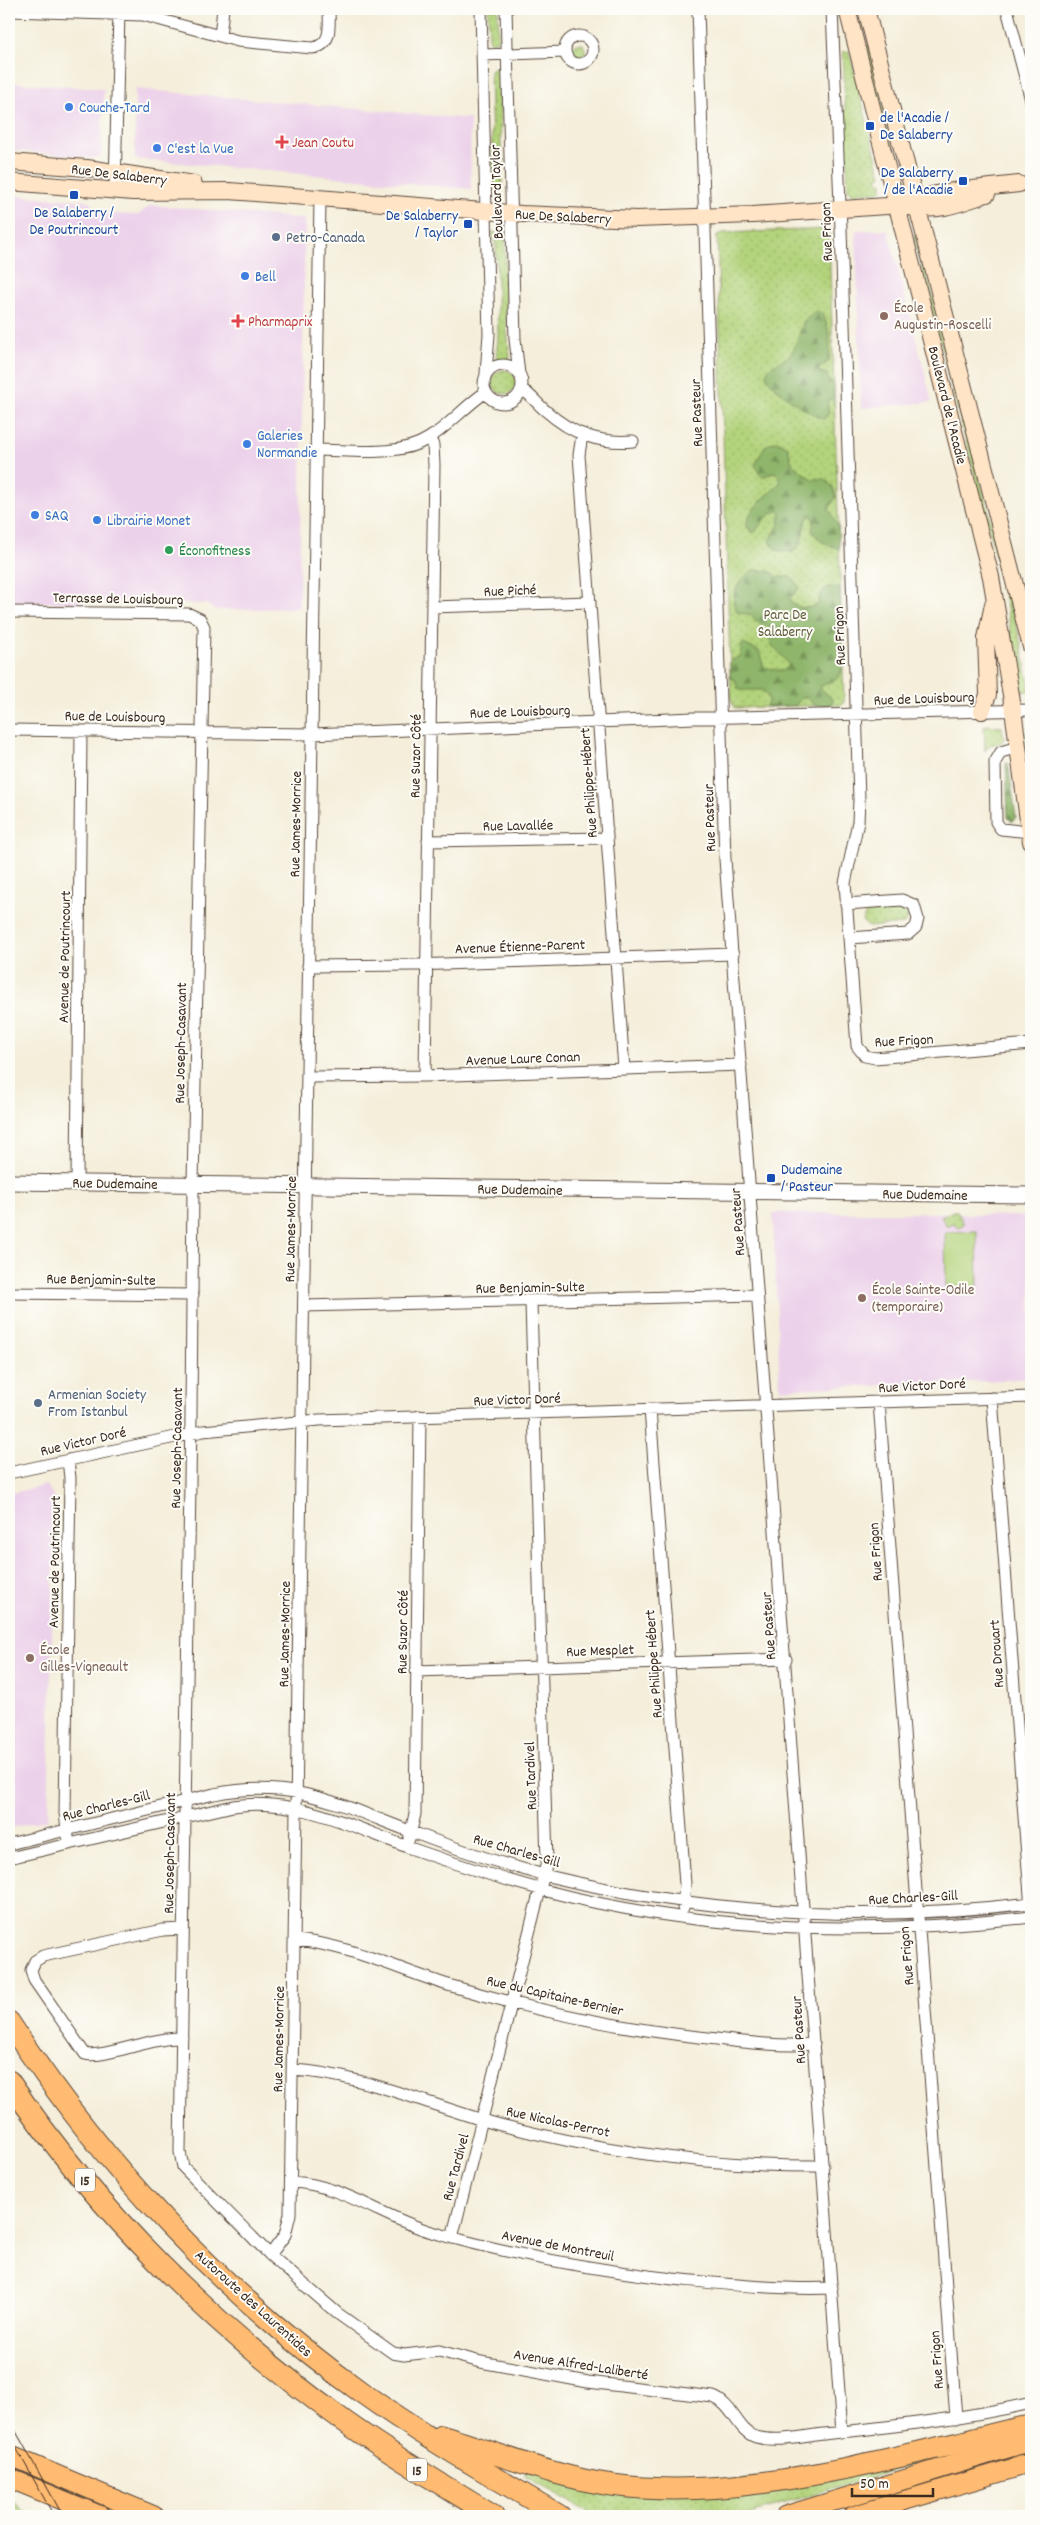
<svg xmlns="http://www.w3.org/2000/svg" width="1040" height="2525" font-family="Dekko,sans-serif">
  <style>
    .built { fill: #ecd1ea }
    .grass { fill: url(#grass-dots); stroke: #777e4c }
    .forest { fill: url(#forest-firs); stroke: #647044 }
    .garden { fill: #b3d37b; stroke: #777e4c }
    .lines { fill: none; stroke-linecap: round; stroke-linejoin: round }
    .minor-casing { stroke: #57473a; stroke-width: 13 }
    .tertiary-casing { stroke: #57473a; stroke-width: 17 }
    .secondary-casing { stroke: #57473a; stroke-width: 18 }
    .primary-casing { stroke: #57473a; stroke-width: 21 }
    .motorway-casing { stroke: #57473a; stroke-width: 23 }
    .minor { stroke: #fff; stroke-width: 11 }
    .tertiary { stroke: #fff; stroke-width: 15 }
    .secondary { stroke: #ffe4c6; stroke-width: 16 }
    .primary { stroke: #ffbb71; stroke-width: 19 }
    .motorway { stroke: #ffbb71; stroke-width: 21 }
    .tram { stroke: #3b2a1e; stroke-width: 1 }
    .shop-dot { fill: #3f7fe0; stroke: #fdfcf7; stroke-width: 2 }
    .transit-dot { fill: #1a4fb4; stroke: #fdfcf7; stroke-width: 2 }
    .health-dot { fill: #e0444e; stroke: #fdfcf7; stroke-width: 2 }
    .service-dot { fill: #5c6f8a; stroke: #fdfcf7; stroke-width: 2 }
    .education-dot { fill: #8d6e63; stroke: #fdfcf7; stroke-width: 2 }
    .leisure-dot { fill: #2e9e5b; stroke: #fdfcf7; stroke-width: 2 }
    .labels { text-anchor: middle; stroke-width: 4; stroke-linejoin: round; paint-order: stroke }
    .shield { fill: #fdfcf7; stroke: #75695f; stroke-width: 1 }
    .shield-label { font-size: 14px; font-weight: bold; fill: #3b2a1e }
    .shop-label { font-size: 15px; fill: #366cbe; stroke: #fdfcf7; text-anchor: start }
    .transit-label { font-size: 15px; fill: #164399; stroke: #fdfcf7; text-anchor: start }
    .health-label { font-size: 15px; fill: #be3a42; stroke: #fdfcf7; text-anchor: start }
    .street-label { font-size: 15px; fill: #3b2a1e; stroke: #fdfcf7 }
    .service-label { font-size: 15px; fill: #4e5e75; stroke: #fdfcf7; text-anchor: start }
    .education-label { font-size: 15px; fill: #785e54; stroke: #fdfcf7; text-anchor: start }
    .leisure-label { font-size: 15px; fill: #27864d; stroke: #fdfcf7; text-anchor: start }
    .park-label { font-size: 15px; fill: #5f5d3a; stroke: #fdfcf7 }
  </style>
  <defs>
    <pattern id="grass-dots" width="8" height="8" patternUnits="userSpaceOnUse" patternTransform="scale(1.25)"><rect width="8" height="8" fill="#b3d37b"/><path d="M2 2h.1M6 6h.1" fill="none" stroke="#9bb56a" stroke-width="1.8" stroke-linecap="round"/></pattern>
    <pattern id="forest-firs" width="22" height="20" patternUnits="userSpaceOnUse" patternTransform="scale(1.25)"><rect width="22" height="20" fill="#8eb56b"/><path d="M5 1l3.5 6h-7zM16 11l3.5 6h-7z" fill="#759357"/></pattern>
  </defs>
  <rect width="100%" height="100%" fill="#fdfcf7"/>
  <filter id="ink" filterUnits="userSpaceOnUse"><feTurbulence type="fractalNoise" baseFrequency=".02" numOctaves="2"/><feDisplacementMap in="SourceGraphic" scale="10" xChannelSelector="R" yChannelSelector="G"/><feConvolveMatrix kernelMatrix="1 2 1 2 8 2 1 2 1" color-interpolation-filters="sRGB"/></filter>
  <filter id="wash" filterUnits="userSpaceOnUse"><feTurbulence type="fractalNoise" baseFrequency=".0096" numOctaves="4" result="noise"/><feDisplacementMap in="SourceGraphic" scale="20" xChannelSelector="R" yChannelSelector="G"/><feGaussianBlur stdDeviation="1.12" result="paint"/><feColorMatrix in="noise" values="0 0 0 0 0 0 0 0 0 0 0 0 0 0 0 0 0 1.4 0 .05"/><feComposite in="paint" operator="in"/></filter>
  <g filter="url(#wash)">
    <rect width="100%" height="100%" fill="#f4eeda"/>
    <path class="built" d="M15 83 104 89 101 156 94 158 9 150V100Z
      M135 89 470 119 471 189 135 159Z
      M9 195 90 201 97 213 138 215 151 205 305 219 299 608 214 610 207 604 9 602Z
      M856 230H888L932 402 861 408Z
      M773 1213H941L1031 1217V1378L956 1383 780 1389Z
      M46 1485 55 1498 48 1819 9 1828V1494Z"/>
    <path class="grass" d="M488 9H498V38L495 42 490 41 489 38Z
      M577 44H583L586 52 582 57 576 56 573 53V47Z
      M870 45 903 184 898 185 863 47Z
      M849 51 881 176 877 177 879 183 882 182V189L878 192 865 193V191H859V194H853L848 189 843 52Z
      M496 67 499 72 502 185 501 189 497 191 493 187 490 71Z
      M825 229 829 234 844 702 841 705 735 708 731 700 717 236 723 233Z
      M492 232 507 234 505 245 507 330 510 357 508 361 496 360 498 336 496 245Z
      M917 235 1014 612 1031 692H1026L1025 690 1024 692H1019L1007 607 996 557 913 236Z
      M492 382a12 12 0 1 1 24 0a12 12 0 1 1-24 0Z
      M987 725 1002 727 1004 739 1001 743 989 745 985 751 984 727Z
      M1031 732V776L1025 733Z
      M903 910 909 917 904 924 869 927 862 921 866 913Z
      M953 1211H957L964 1224 958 1228 954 1223 947 1226 941 1217Z
      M993 2441 741 2516H596L524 2476 528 2470 657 2493Z
      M9 2497 29 2516H9Z"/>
    <path class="forest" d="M816 311 822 313C831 332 830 341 829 361L819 369 818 372 827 374 828 379 834 385V398L827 401 829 413 824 419C811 415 769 388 766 374 771 362 783 363 790 354 803 339 795 324 816 311Z
      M777 441 788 447 792 464 799 470 812 479H825L833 487 836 497 829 509 838 527 839 549 821 541 812 531 814 521 811 514C799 525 808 544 792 552L776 550 770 541 779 525 781 512 776 511 766 517 755 532H752L747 527C745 509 772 494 781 481L778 474 773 472 762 477 755 465 765 446Z
      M753 570 769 571 778 577H791L800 587 790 598 791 602C799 609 809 610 818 604 821 590 826 583 840 589L843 667 838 678 821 686V689L833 699 832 705H814L807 697H802L795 706 766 707 769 699 763 690H739L735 680 730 677V661L741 656V646L743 644 759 651 763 665 766 668 783 671 789 666C780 648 766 651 770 626L756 622 750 614 738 613C727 597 739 580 753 570Z
      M1006 763H1008L1016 817 1012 822 1008 818Z"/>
    <path class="garden" d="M977 1231 978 1286 946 1287 945 1232Z"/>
  </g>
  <g filter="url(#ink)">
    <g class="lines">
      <defs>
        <path id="minor" d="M481 9 489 334 486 373
          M506 9 515 339 519 374
          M698 9 725 859 842 2432
          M832 9 841 229 859 800 858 822 845 883 857 1046 865 1056 875 1058 1031 1044
          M1007 9 1031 100
          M9 11 143 15 238 41 312 48C333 46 329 24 329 9
          M565 50a14 14 0 1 1 28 0a14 14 0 1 1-28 0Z
          M220 36 223 9
          M483 55 565 52
          M115 190 119 9
          M484 384a19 19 0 1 1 38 0a19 19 0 1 1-38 0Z
          M523 390C532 396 538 405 546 411 572 434 599 444 633 441
          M582 435 579 455 624 1069
          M316 450C351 450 398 458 429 438 450 425 465 406 486 392
          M432 607 590 602
          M9 612 189 614 200 619 204 627 193 1184 191 1415 180 2152 183 2167 270 2255 337 2313 393 2353 404 2355 439 2351 481 2362 588 2382 713 2397C733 2404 737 2431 756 2437 777 2443 803 2436 824 2434 894 2426 963 2419 1031 2403
          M9 730 312 734 694 718 1031 710
          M1018 747 1001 752 995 762 996 822 1001 829 1030 832
          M428 841 607 838
          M846 904 902 900 914 905 918 919 916 927 908 934 849 938
          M308 966 414 965 733 954
          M425 1076 434 465 433 445 429 438
          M307 1077 425 1076 741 1065
          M77 1183 81 731
          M9 1293 193 1295
          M304 1306 757 1295
          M992 1398 1031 1908
          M879 1402 956 2418
          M650 1409 685 1884 683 1908
          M68 1460 70 1478 65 1813 68 1837
          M9 1473 203 1431 319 1420 1031 1397
          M416 1671 786 1659
          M409 1839 415 1814 420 1416
          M9 1844 214 1794C294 1778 340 1805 412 1832 456 1849 502 1864 548 1876 709 1915 867 1923 1031 1903
          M9 1858 233 1806C297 1797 351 1826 410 1848 453 1863 498 1878 543 1890 701 1932 869 1936 1031 1917
          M295 1940C349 1945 397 1969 448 1985 533 2010 620 2029 708 2038 743 2042 779 2047 814 2044
          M182 2038C154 2036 104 2059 85 2054L34 1980 31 1970 35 1961 43 1956 163 1930 183 1929
          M292 2070C358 2073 429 2105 493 2123 599 2151 713 2167 823 2166
          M291 2182C342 2184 383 2218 432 2232 510 2255 592 2269 673 2279 725 2284 779 2290 832 2288
          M452 2238 547 1862 531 1302
          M270 2255 285 2235 290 2214 320 197"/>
        <path id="tertiary" d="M9 1182 1031 1195"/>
        <path id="secondary" d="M847 9 991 577 1011 695 1031 842
          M866 9 1031 647
          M9 162 87 168 194 184
          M9 182 133 192 229 191 522 214 637 219 753 215 887 206 945 192 1019 184
          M909 207C941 212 957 204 987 194
          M982 711 988 695 986 638 993 604"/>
        <path id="primary" d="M9 2455 154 2516
          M9 2478 101 2516
          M785 2516 1031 2441
          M852 2516 1031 2463"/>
        <path id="motorway" d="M9 2022C102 2165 222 2293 361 2392 425 2438 493 2476 560 2516
          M9 2081C98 2213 215 2328 344 2421 391 2455 443 2485 493 2516
          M441 2436C498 2453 553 2477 612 2485 724 2500 838 2470 946 2446 974 2440 1003 2430 1031 2426"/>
      </defs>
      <use href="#minor" class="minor-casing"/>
      <use href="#tertiary" class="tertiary-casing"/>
      <use href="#secondary" class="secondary-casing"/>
      <use href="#primary" class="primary-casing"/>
      <use href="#motorway" class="motorway-casing"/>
      <use href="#minor" class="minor"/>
      <use href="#tertiary" class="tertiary"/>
      <use href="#secondary" class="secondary"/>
      <use href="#primary" class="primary"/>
      <use href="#motorway" class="motorway"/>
      <path class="tram" d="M9 2419 63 2516
        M9 2435 54 2516"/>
    </g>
  </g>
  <g class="shop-dot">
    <circle cx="69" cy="107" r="5"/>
    <circle cx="157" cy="148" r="5"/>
    <circle cx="245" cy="276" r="5"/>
    <circle cx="247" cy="444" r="5"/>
    <circle cx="35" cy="515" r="5"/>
    <circle cx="97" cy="520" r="5"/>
  </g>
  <g class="transit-dot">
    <rect x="865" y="121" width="10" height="10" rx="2.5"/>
    <rect x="958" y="176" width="10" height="10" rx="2.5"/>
    <rect x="69" y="190" width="10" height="10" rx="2.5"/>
    <rect x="463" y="219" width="10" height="10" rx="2.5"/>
    <rect x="766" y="1173" width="10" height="10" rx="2.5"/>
  </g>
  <g class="health-dot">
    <path d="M279.5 134.5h5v5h5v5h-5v5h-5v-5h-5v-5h5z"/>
    <path d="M235.5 313.5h5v5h5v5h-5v5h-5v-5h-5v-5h5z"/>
  </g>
  <g class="service-dot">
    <circle cx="276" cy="237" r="5"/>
    <circle cx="38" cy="1403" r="5"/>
  </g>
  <g class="education-dot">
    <circle cx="884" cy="316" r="5"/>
    <circle cx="862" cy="1298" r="5"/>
    <circle cx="30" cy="1658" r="5"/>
  </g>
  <circle class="leisure-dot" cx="169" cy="550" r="5"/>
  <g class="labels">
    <g class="shield">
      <rect x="75" y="2168.5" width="20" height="23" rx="4"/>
      <rect x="407" y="2458.5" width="20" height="23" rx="4"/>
    </g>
    <g class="shield-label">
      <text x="85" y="2185">15</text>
      <text x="417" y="2475">15</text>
    </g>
    <g class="shop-label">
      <text x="79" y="112">Couche-Tard</text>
      <text x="167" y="153">C'est la Vue</text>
      <text x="255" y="281">Bell</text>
      <text x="257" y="440">Galeries<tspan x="257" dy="17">Normandie</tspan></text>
      <text x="45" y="520">SAQ</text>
      <text x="107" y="525">Librairie Monet</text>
    </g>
    <g class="transit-label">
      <text x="880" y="122">de l'Acadie /<tspan x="880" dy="17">De Salaberry</tspan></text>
      <text x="953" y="177" text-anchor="end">De Salaberry<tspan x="953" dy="17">/ de l'Acadie</tspan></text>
      <text x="74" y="217" text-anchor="middle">De Salaberry /<tspan x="74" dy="17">De Poutrincourt</tspan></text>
      <text x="458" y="220" text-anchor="end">De Salaberry<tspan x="458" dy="17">/ Taylor</tspan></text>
      <text x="781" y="1174">Dudemaine<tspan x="781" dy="17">/ Pasteur</tspan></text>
    </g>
    <g class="health-label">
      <text x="292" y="147">Jean Coutu</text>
      <text x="248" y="326">Pharmaprix</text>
    </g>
    <g class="street-label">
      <text transform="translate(119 174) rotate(7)" y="5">Rue De Salaberry</text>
      <text transform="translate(496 192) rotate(-92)" y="5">Boulevard Taylor</text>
      <text transform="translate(563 216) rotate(3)" y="5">Rue De Salaberry</text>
      <text transform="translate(826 232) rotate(-92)" y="5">Rue Frigon</text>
      <text transform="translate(948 405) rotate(76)" y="5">Boulevard de l'Acadie</text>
      <text transform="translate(696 413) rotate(-92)" y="5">Rue Pasteur</text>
      <text transform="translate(510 590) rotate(-2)" y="5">Rue Piché</text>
      <text transform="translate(118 598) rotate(1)" y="5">Terrasse de Louisbourg</text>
      <text transform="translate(839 636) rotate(-92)" y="5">Rue Frigon</text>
      <text transform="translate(924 698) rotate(-2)" y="5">Rue de Louisbourg</text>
      <text transform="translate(520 711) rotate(-2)" y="5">Rue de Louisbourg</text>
      <text transform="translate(115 716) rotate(1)" y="5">Rue de Louisbourg</text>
      <text transform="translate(415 756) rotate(-89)" y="5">Rue Suzor Côté</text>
      <text transform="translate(588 783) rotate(-94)" y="5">Rue Philippe-Hébert</text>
      <text transform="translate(709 818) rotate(-92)" y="5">Rue Pasteur</text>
      <text transform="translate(295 824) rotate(-89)" y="5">Rue James-Morrice</text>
      <text transform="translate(518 825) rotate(-1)" y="5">Rue Lavallée</text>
      <text transform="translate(520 946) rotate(-2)" y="5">Avenue Étienne-Parent</text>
      <text transform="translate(64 957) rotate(-89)" y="5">Avenue de Poutrincourt</text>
      <text transform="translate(904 1040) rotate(-3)" y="5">Rue Frigon</text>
      <text transform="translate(180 1043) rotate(-89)" y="5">Rue Joseph-Casavant</text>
      <text transform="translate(523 1058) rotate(-2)" y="5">Avenue Laure Conan</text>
      <text transform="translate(115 1183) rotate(1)" y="5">Rue Dudemaine</text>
      <text transform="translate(520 1189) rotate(1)" y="5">Rue Dudemaine</text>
      <text transform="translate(925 1194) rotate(1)" y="5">Rue Dudemaine</text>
      <text transform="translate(737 1222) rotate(-94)" y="5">Rue Pasteur</text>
      <text transform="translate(290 1229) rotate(-89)" y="5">Rue James-Morrice</text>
      <text transform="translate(101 1279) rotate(1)" y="5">Rue Benjamin-Sulte</text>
      <text transform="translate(530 1287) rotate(-1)" y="5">Rue Benjamin-Sulte</text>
      <text transform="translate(922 1385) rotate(-3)" y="5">Rue Victor Doré</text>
      <text transform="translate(517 1399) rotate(-2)" y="5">Rue Victor Doré</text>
      <text transform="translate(83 1441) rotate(-13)" y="5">Rue Victor Doré</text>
      <text transform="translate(176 1448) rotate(-89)" y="5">Rue Joseph-Casavant</text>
      <text transform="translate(875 1552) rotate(-94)" y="5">Rue Frigon</text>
      <text transform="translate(54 1562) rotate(-89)" y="5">Avenue de Poutrincourt</text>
      <text transform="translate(768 1626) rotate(-94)" y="5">Rue Pasteur</text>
      <text transform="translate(402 1632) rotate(-89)" y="5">Rue Suzor Côté</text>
      <text transform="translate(284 1634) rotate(-89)" y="5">Rue James-Morrice</text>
      <text transform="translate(600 1650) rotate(-2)" y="5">Rue Mesplet</text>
      <text transform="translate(996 1654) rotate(-94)" y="5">Rue Drouart</text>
      <text transform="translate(653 1664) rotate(-94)" y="5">Rue Philippe Hébert</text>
      <text transform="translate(530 1776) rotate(-92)" y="5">Rue Tardivel</text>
      <text transform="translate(106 1805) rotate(-14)" y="5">Rue Charles-Gill</text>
      <text transform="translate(517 1850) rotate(16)" y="5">Rue Charles-Gill</text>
      <text transform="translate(169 1853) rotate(-89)" y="5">Rue Joseph-Casavant</text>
      <text transform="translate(913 1897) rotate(-3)" y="5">Rue Charles-Gill</text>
      <text transform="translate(906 1956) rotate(-95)" y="5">Rue Frigon</text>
      <text transform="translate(555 1995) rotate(13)" y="5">Rue du Capitaine-Bernier</text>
      <text transform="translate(798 2030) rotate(-94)" y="5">Rue Pasteur</text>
      <text transform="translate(278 2039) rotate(-89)" y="5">Rue James-Morrice</text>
      <text transform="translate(558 2121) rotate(12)" y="5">Rue Nicolas-Perrot</text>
      <text transform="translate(455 2167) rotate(-75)" y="5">Rue Tardivel</text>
      <text transform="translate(558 2245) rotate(11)" y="5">Avenue de Montreuil</text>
      <text transform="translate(254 2303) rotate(42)" y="5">Autoroute des Laurentides</text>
      <text transform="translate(936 2360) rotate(-94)" y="5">Rue Frigon</text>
      <text transform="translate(581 2364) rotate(9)" y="5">Avenue Alfred-Laliberté</text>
    </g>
    <g class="service-label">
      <text x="286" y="242">Petro-Canada</text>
      <text x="48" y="1399">Armenian Society<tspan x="48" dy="17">From Istanbul</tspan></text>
    </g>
    <g class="education-label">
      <text x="894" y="312">École<tspan x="894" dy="17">Augustin-Roscelli</tspan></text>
      <text x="872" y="1294">École Sainte-Odile<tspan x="872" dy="17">(temporaire)</tspan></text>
      <text x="40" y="1654">École<tspan x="40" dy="17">Gilles-Vigneault</tspan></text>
    </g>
    <g class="leisure-label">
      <text x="179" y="555">Éconofitness</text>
    </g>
    <g class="park-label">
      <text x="785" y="619">Parc De<tspan x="785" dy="17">Salaberry</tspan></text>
    </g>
  </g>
  <rect width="1040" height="2525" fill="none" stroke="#fdfcf7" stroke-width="30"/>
  <path d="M852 2488v8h81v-8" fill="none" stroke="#3b2a1e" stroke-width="2.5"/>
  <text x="860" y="2488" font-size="15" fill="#3b2a1e" stroke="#fdfcf7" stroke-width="4" paint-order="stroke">50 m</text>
</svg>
